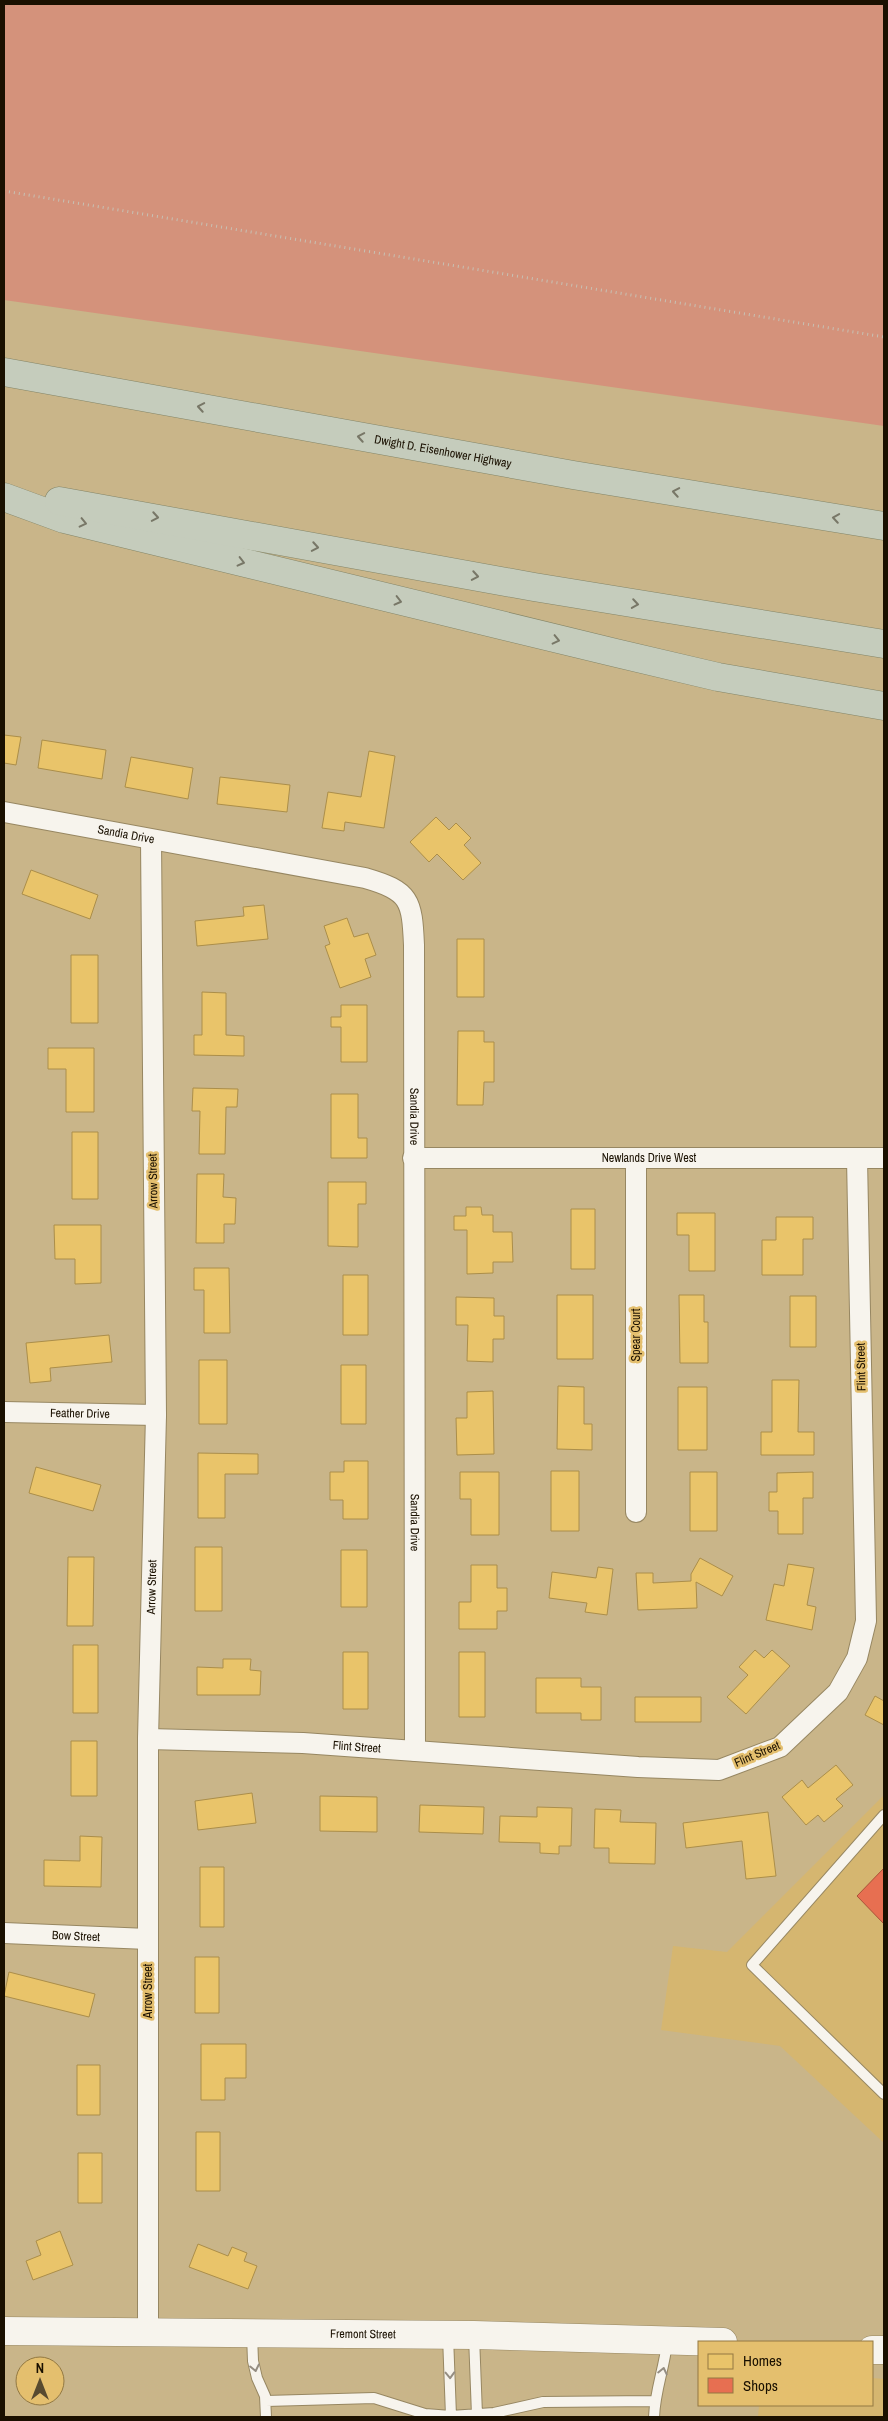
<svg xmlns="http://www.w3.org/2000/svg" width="888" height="2421" font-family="'Archivo Narrow',sans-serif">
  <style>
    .built { fill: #d5b670 }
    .green { fill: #d4927b }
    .homes { fill: #e9c46a; stroke: #ab8e4a }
    .shops { fill: #e76f51; stroke: #aa5239 }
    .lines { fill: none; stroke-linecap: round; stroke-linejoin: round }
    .lane-casing { stroke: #978762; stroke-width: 12 }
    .street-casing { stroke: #978762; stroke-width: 22 }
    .secondary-casing { stroke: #978762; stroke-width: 29 }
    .highway-casing { stroke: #848567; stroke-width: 29 }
    .path { stroke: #c7c1b4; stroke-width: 3; stroke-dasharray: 1 4; stroke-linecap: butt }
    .lane { stroke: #f7f4ed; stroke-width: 10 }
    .street { stroke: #f7f4ed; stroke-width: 20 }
    .secondary { stroke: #f7f4ed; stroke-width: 28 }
    .highway { stroke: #c5ccbc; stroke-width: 28 }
    .oneway { stroke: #787767 }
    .oneway2 { stroke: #948d82 }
    .labels { text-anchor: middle; stroke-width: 5; stroke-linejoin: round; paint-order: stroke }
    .street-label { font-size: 12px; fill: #1a1000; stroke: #e4bf6e }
  </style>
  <rect width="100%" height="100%" fill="#c9b589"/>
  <path class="built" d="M884 1795V2143L780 2046 661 2030 673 1946 727 1952Z
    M872 2378 884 2379V2417H758L759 2405H872Z"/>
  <path class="green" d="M4 4H884V426L4 300Z"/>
  <path class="homes" d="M4 735 21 737 16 765 4 763Z
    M42 740 106 750 102 779 38 768Z
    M369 751 395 756 384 828 345 822 344 831 322 828 328 792 361 797Z
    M131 757 193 768 188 799 125 787Z
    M220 777 290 785 287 812 217 804Z
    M436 817 449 830 456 823 471 838 464 845 481 863 463 880 437 854 429 862 410 842Z
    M31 870 98 895 90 919 22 894Z
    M264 905 268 939 197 946 195 921 244 916 243 907Z
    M347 918 354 937 368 933 376 955 365 959 371 977 340 988 325 946 330 944 324 926Z
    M457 939H484V997H457Z
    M71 955H98V1023H71Z
    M202 992 226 993V1035L244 1036V1056L194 1055V1035H202Z
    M341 1005H367V1062H341V1027H331V1017H341Z
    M458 1031H484V1042H494V1082H484L483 1105H457Z
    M48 1048H94V1112H66V1069H48Z
    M193 1088 238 1089 237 1107H226L225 1154H199L200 1111H192Z
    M331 1094H358V1138H367V1158H331Z
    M72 1132H98V1199H72Z
    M197 1174H224L223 1197 236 1198 235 1224H224V1243H196Z
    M328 1182H366V1204H358V1247L328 1246Z
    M466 1207H481L482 1215H493V1232H512L513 1262H493V1273L467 1274V1230H454V1216H466Z
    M571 1209H595V1269H571Z
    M677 1213H715V1271H689V1235H677Z
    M776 1217H813V1239H803V1275H762V1240H776Z
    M54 1225H101V1283L75 1284V1259H55Z
    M194 1268H229L230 1333H204V1290H194Z
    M343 1275H368V1335H343Z
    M557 1295H593V1359H557Z
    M679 1295H704V1322H708V1363H680Z
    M790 1296H816V1347H790Z
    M456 1297 494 1298V1316H504V1339H493V1362L467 1361 468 1325H456Z
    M109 1335 112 1362 50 1368 51 1381 30 1383 26 1343Z
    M199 1360H227V1424H199Z
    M341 1365H366V1424H341Z
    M772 1380H799L798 1432H814V1455H761V1432H772Z
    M558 1386 584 1387V1424H592V1450L557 1449Z
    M678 1387H707V1450H678Z
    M493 1391 494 1454 457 1455 456 1418H467V1392Z
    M198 1453 258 1454V1474H225V1518H198Z
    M344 1461H368V1519H343V1500H330V1472H344Z
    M36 1467 101 1485 93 1511 29 1493Z
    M551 1471H579V1531H551Z
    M460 1472H499V1535H471V1499H460Z
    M690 1472H717V1531H690Z
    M813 1472V1498H803V1534H778V1511H769V1492H777V1473Z
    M195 1547H222V1611H195Z
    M341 1550H367V1607H341Z
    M68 1557H94L93 1626H67Z
    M700 1558 733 1576 722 1596 696 1582 697 1608 638 1610 636 1573H653V1583L691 1581V1574Z
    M788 1564 814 1568 807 1605 816 1607 812 1630 766 1620 774 1584 784 1586Z
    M471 1565H497V1588H507V1611H497V1629H459V1602H471Z
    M598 1567 613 1569 607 1615 585 1612 587 1603 549 1598 552 1572 596 1578Z
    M73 1645H98V1713H73Z
    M755 1650 764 1658 772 1650 790 1666 746 1714 727 1697 748 1675 739 1667Z
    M343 1652H368V1709H343Z
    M459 1652H485V1717H459Z
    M223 1659H251L250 1670 261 1671 260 1695H197V1667L223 1668Z
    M536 1678H581V1687H601V1720H581V1713H536Z
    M875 1696 884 1701V1725L865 1715Z
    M635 1697H701V1722H635Z
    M71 1741H97V1796H71Z
    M836 1765 853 1785 836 1799 843 1806 824 1822 818 1815 806 1825 782 1797 802 1780 808 1788Z
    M252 1793 256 1823 198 1830 195 1801Z
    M320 1796 377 1797V1832L320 1831Z
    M420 1805 484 1807 483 1834 419 1832Z
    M537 1807 572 1808 571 1846H559V1854L540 1853V1843L499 1842 500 1816 537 1817Z
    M595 1809 621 1810 620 1822 656 1823 655 1864 609 1863V1848H594Z
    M768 1812 776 1876 746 1879 742 1841 686 1848 683 1823Z
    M80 1836 102 1837 101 1887 44 1886V1860L80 1861Z
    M200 1867H224V1927H200Z
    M195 1957H219V2013H195Z
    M9 1972 95 1994 89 2017 4 1996Z
    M201 2044H246V2078H225V2100H201Z
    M77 2065H100V2115H77Z
    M196 2132H220V2191H196Z
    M78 2153H102V2203H78Z
    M60 2231 73 2265 33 2280 26 2261 41 2255 36 2241Z
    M198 2244 228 2256 232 2247 247 2253 244 2261 257 2266 248 2289 189 2267Z"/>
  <path class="shops" d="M884 1868V1924L857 1896Z"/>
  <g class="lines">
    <defs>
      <path id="lane" d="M884 1815 752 1965 884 2094
        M252 2335 253 2361 257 2378 265 2396 266 2417
        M448 2336 451 2416
        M474 2336 477 2415
        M266 2401 374 2398 425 2414 451 2416 494 2413 543 2402 655 2401
        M654 2417C655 2391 664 2369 667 2343"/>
      <g id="street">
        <path id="s1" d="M4 812 365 878C410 891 412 900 414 945L415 1751"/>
        <path id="s2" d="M413 1158H884"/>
        <path d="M636 1159V1512"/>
        <path id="s3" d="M4 1412 156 1415"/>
        <path id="s4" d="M148 1739 303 1743 638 1767 719 1770 780 1747 838 1692 857 1658 866 1621 857 1158"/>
        <path id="s5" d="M4 1933 148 1939"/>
        <path id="s6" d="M148 2333V1739L156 1415 151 840"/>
      </g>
      <g id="secondary">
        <path id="s7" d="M4 2331 474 2335 723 2342"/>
        <path d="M872 2350H884"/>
      </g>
      <g id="highway">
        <path id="s8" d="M4 372 573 475 884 526"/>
        <path d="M4 497 64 519 616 653 718 677 884 706"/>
        <path d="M59 501 534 587 884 644"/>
      </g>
    </defs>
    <use href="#lane" class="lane-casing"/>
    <use href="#street" class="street-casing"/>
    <use href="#secondary" class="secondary-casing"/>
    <use href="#highway" class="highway-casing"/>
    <path class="path" d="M4 191 884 337"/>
    <use href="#lane" class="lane"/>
    <use href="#street" class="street"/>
    <use href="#secondary" class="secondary"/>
    <use href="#highway" class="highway"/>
  </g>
  <defs><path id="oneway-chevron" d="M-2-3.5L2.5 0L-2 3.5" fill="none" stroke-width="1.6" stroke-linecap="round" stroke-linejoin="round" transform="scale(1.25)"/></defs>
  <g class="oneway">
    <use href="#oneway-chevron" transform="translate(201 407) rotate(-170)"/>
    <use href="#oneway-chevron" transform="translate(361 437) rotate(-170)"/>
    <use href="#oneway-chevron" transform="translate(676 492) rotate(-170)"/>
    <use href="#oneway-chevron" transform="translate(155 517) rotate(10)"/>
    <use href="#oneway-chevron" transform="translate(836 518) rotate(-171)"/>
    <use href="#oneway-chevron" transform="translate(83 523) rotate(13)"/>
    <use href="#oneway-chevron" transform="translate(315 547) rotate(10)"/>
    <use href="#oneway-chevron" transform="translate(241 562) rotate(14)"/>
    <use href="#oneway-chevron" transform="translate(475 576) rotate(10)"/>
    <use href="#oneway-chevron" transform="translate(398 601) rotate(14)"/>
    <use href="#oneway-chevron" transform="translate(635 604) rotate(9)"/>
    <use href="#oneway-chevron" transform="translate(556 640) rotate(13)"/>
  </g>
  <g class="oneway2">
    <use href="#oneway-chevron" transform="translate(255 2368) rotate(78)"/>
    <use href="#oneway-chevron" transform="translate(663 2371) rotate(-77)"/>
    <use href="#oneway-chevron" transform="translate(450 2375) rotate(88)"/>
  </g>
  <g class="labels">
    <g class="street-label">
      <text dy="4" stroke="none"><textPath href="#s8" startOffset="446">Dwight D. Eisenhower Highway</textPath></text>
      <text dy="4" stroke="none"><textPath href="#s1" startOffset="124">Sandia Drive</textPath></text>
      <text dy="4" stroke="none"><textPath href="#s1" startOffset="632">Sandia Drive</textPath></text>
      <text dy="4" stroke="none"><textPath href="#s2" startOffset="236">Newlands Drive West</textPath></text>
      <text transform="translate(153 1181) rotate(-91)" y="4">Arrow Street</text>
      <text transform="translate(636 1335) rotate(-90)" y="4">Spear Court</text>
      <text transform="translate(861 1367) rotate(-91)" y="4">Flint Street</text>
      <text dy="4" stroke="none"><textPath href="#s3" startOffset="76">Feather Drive</textPath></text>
      <text dy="4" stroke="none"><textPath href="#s1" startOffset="1038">Sandia Drive</textPath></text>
      <text dy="4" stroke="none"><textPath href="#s6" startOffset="746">Arrow Street</textPath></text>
      <text dy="4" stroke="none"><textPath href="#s4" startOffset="209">Flint Street</textPath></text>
      <text transform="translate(757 1754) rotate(-23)" y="4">Flint Street</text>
      <text dy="4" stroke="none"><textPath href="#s5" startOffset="72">Bow Street</textPath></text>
      <text transform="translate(148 1991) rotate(-90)" y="4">Arrow Street</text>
      <text dy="4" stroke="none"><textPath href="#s7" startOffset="359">Fremont Street</textPath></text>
    </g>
  </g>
  <rect width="888" height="2421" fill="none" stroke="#1a1000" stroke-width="10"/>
  <rect x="698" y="2341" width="175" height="65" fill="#e4bf6e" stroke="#937942"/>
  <rect x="708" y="2354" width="25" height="15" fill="#e9c46a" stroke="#937942"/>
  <text x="743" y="2366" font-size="15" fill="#1a1000">Homes</text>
  <rect x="708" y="2378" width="25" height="15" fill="#e76f51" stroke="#937942"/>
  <text x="743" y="2391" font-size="15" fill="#1a1000">Shops</text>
  <g transform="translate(40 2381)"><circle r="24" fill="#e4bf6e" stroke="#937942"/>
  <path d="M0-4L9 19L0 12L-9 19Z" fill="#574a30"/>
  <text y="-8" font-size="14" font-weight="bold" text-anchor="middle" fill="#1a1000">N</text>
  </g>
</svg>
